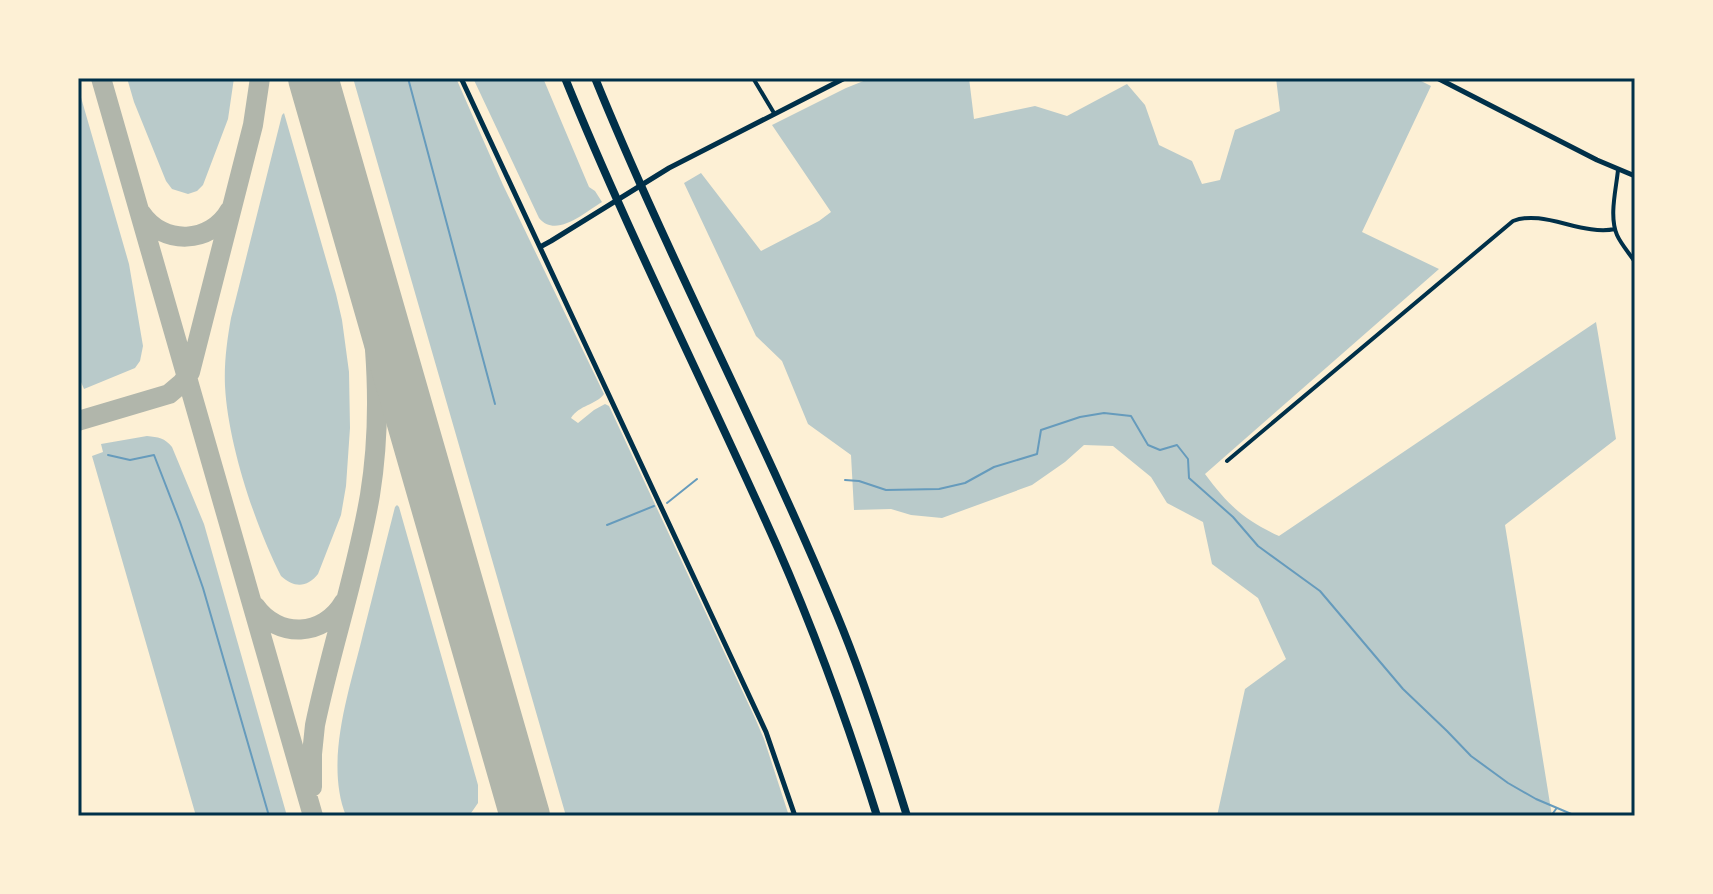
<svg xmlns="http://www.w3.org/2000/svg" width="1713" height="894" font-family="Quicksand,sans-serif">
  <style>
    .green { fill: #b9caca }
    .lines { fill: none; stroke-linecap: round; stroke-linejoin: round }
    .stream { stroke: #669bbc; stroke-width: 2 }
    .taxiway { stroke: #b1b6ab; stroke-width: 20 }
    .runway { stroke: #b1b6ab; stroke-width: 50 }
    .minor { stroke: #003049; stroke-width: 4 }
    .tertiary { stroke: #003049; stroke-width: 5 }
    .motorway { stroke: #003049; stroke-width: 8 }
    .neatline { fill: none; stroke: #003049; stroke-width: 3 }
  </style>
  <rect width="100%" height="100%" fill="#fdf0d5"/>
  <path class="green" d="M127 78H234L228 119 203 185 197 191 188 194 172 189 166 181 134 102Z
    M353 78H456L503 185 604 394C596 405 579 405 571 418L578 423 594 410 605 404 609 406 755 718 764 739 789 816H566Z
    M473 78H543L589 187 595 191 602 202C585 212 556 239 539 218Z
    M871 78H969L974 119 1035 106 1067 116 1127 84 1145 105 1159 145 1192 161 1202 184 1220 180 1235 130 1280 111 1276 78H1415L1431 86 1362 232 1439 269 1205 474C1228 505 1244 520 1279 536L1596 322 1616 439 1505 525 1552 816H1217L1245 689 1286 659 1258 598 1212 564 1203 522 1167 503 1151 477 1113 446 1084 445 1065 462 1032 485 942 518 911 515 891 509 854 510 851 455 808 424 782 361 756 336 684 183 701 173 761 251 819 221 831 212 772 125 846 88Z
    M78 87 129 264 143 346 140 361 135 368 84 389 81 382H78Z
    M284 113 336 294 342 320 349 372 350 428 346 486 341 515 318 574C307 588 294 588 281 576 255 525 228 444 225 386 224 363 227 340 231 318L282 115Z
    M147 436C158 437 165 438 172 447L204 524 287 816H196L92 456 103 452 101 444Z
    M397 505 399 507 478 785V803L469 816H346C324 761 350 689 363 634 374 592 384 549 395 507Z"/>
  <g class="lines">
    <path class="stream" d="M408 78 495 404
      M108 455 130 460 154 455 180 522 203 588 269 816
      M845 480 859 481 886 490 939 489 965 483 994 467 1037 454 1041 430 1080 417 1104 413 1131 416 1148 445 1160 450 1177 445 1188 459 1189 478 1233 517 1258 546 1320 591 1403 689 1447 731 1471 756 1508 783 1536 799 1576 816
      M667 503 697 479
      M607 525 654 506
      M1551 816 1556 809"/>
    <path class="taxiway" d="M101 78 313 816
      M141 213C163 246 211 244 230 210
      M78 421 169 394 182 383 190 372 253 125 260 78
      M255 606C278 639 324 637 344 602
      M515 780 518 804 516 816
      M312 787V754L315 725C331 648 357 572 370 495 383 415 376 338 365 258"/>
    <path class="runway" d="M313 78 525 816"/>
    <path class="minor" d="M753 78 774 113
      M1618 170C1616 190 1609 216 1617 235 1621 244 1629 253 1635 262
      M1227 461 1513 221C1543 209 1582 236 1615 229"/>
    <path class="tertiary" d="M461 78 766 732 795 816
      M1437 78 1597 160 1635 176
      M540 247 551 241 669 168 845 78"/>
    <path class="motorway" d="M565 78C625 226 697 369 763 515 808 613 845 714 877 816
      M595 78C669 260 762 434 837 615 864 680 886 748 907 816"/>
  </g>
  <rect width="1713" height="894" fill="none" stroke="#fdf0d5" stroke-width="160"/>
  <rect x="80" y="80" width="1553" height="734" class="neatline"/>
</svg>
